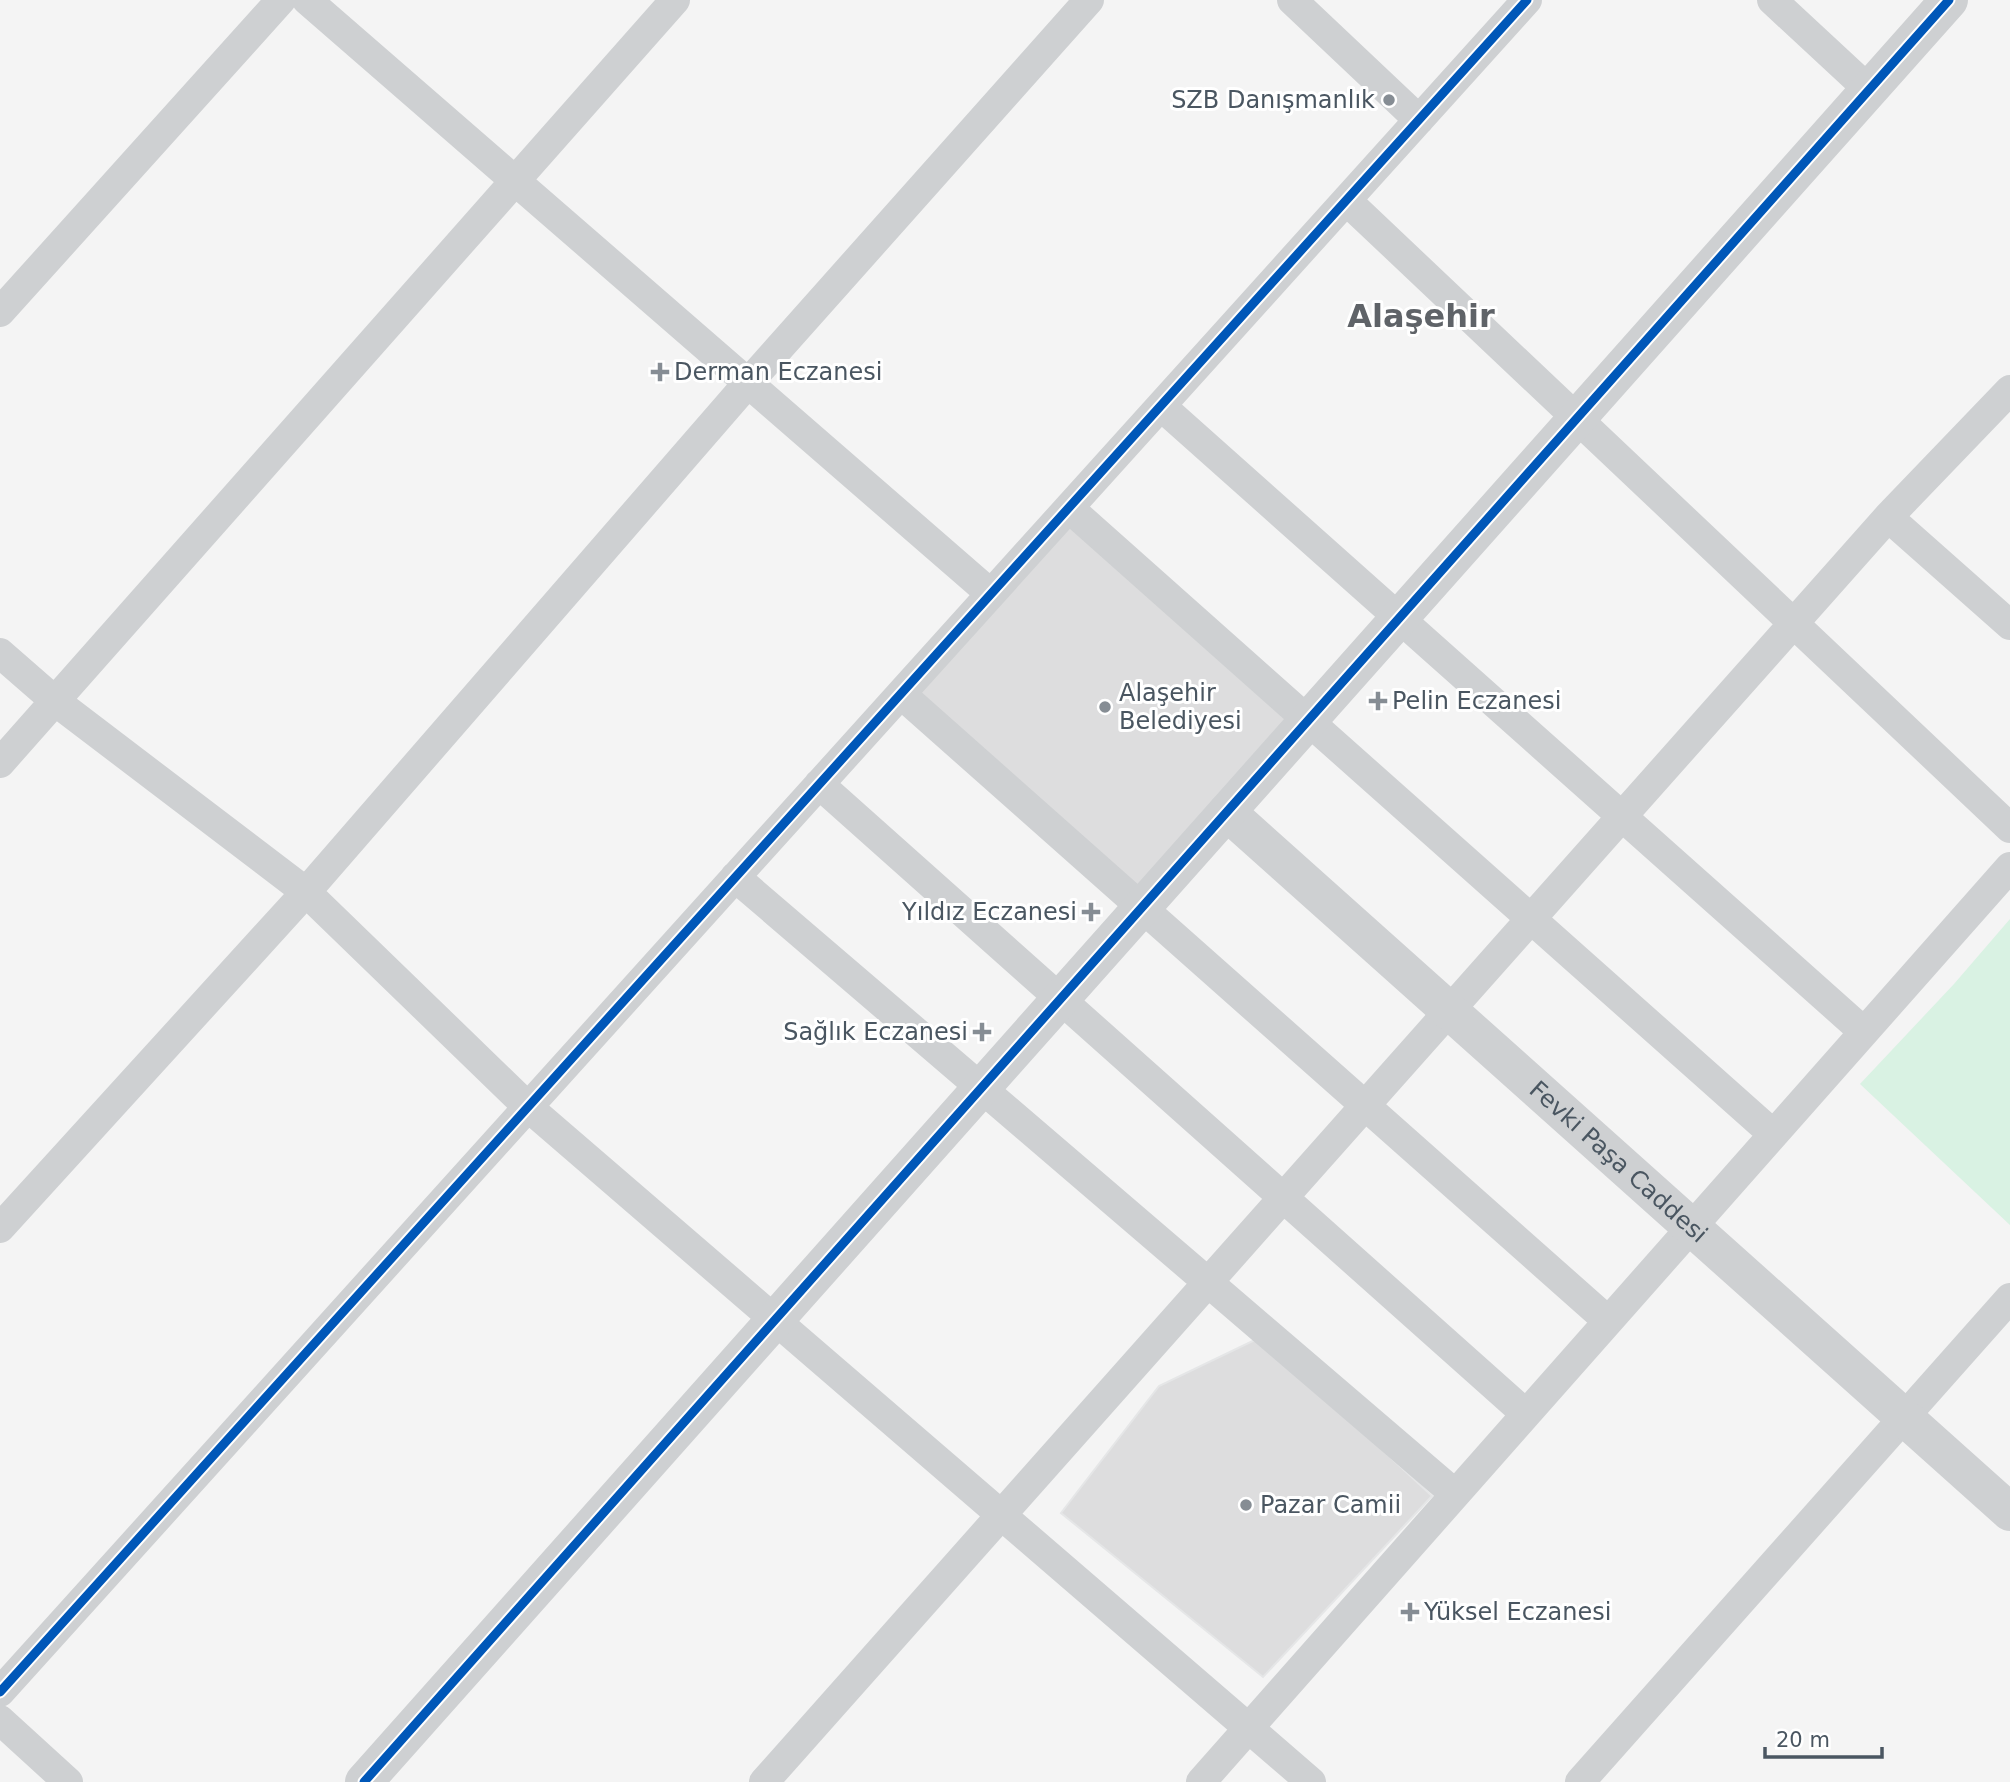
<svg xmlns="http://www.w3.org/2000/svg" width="2010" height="1782" font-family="'DejaVu Sans',sans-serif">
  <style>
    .green { fill: #d9f2e3 }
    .building { fill: #ddddde; stroke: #e5e6e7; stroke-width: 2 }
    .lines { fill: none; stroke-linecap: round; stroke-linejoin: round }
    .minor { stroke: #ced0d2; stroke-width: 30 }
    .tertiary { stroke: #ced0d2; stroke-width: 38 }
    .cycleway-casing { stroke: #fff; stroke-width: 13 }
    .cycleway { stroke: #0057b8; stroke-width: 9 }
    .poi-dot { fill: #868d94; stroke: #fff; stroke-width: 2.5 }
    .labels { text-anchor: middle; stroke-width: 6; stroke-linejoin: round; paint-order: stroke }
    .poi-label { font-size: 24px; fill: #4a5661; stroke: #fff; text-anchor: start }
    .street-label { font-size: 24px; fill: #4a5661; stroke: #fff }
    .district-label { font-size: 32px; font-weight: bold; fill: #5f6368; stroke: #fff }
  </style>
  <rect width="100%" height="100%" fill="#f4f4f4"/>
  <path class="green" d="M2010 919V1225L1860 1084 1954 984Z"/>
  <path class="building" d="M1072 520 1294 721 1138 894 917 694Z
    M1261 1337 1432 1496 1263 1677 1061 1513 1159 1386Z"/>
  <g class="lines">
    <path class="minor" d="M307 0 991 594
      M1292 0 1419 120
      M1772 0 1869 90
      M1347 201 2010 828
      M0 312 281 0
      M1161 406 1864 1032
      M1069 508 1773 1134
      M1888 517 2010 625
      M0 653 55 701 306 892 528 1107 1311 1782
      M901 694 1608 1321
      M0 763 675 0
      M819 784 1526 1414
      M735 877 1455 1494
      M0 1228 306 892 748 383 1089 0
      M0 1692 1527 0
      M0 1720 68 1782
      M764 1782 1888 517 2010 390
      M1201 1782 2010 867
      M1580 1782 2010 1298"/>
    <g class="tertiary">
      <path id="s1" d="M1227 812 2010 1512"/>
      <path d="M364 1782 1949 0"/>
    </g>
    <defs>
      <path id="cycleway" d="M0 1692 1527 0
        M364 1782 1949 0"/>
    </defs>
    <use href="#cycleway" class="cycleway-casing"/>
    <use href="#cycleway" class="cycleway"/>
  </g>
  <g class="poi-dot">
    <circle cx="1389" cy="100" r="7"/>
    <path d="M656.5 361.5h7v7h7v7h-7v7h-7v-7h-7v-7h7z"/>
    <path d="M1374.5 690.5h7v7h7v7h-7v7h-7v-7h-7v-7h7z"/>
    <circle cx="1105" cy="707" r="7"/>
    <path d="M1087.5 901.5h7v7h7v7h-7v7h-7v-7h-7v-7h7z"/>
    <path d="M978.5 1021.5h7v7h7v7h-7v7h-7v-7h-7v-7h7z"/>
    <circle cx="1246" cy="1505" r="7"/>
    <path d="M1406.5 1601.5h7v7h7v7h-7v7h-7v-7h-7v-7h7z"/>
  </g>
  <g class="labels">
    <g class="poi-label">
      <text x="1375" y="108" text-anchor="end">SZB Danışmanlık</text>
      <text x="674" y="380">Derman Eczanesi</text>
      <text x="1119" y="701">Alaşehir<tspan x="1119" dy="28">Belediyesi</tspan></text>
      <text x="1392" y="709">Pelin Eczanesi</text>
      <text x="1077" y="920" text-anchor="end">Yıldız Eczanesi</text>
      <text x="968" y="1040" text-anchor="end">Sağlık Eczanesi</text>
      <text x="1260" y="1513">Pazar Camii</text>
      <text x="1424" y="1620">Yüksel Eczanesi</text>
    </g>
    <g class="street-label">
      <text dy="8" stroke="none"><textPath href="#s1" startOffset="525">Fevki Paşa Caddesi</textPath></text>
    </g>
    <g class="district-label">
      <text x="1421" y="327">Alaşehir</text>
    </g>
  </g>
  <path d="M1765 1747v10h117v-10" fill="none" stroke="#4a5661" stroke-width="3.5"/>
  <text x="1776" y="1747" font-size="21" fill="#4a5661" stroke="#ffffff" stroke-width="5" paint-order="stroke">20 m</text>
</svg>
